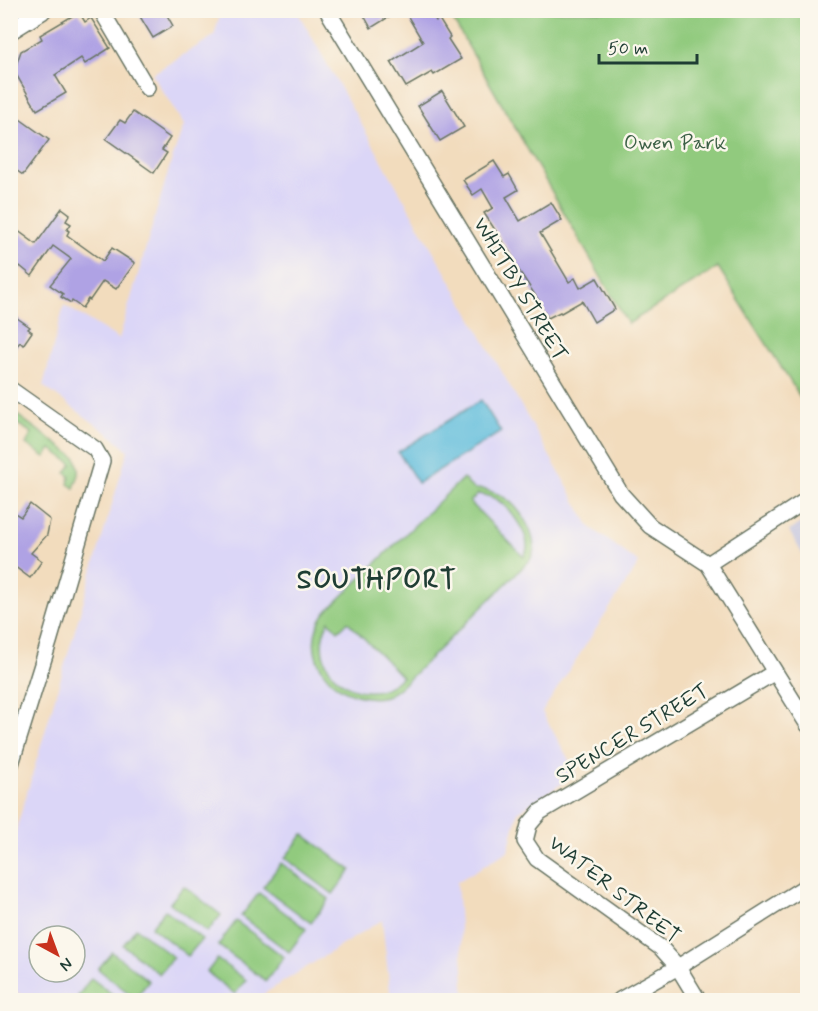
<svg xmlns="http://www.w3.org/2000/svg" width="818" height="1011" font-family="Mynerve,sans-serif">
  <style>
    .built { fill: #dbd6f7; fill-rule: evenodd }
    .industrial { fill: #c1c2dd }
    .green { fill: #91ca7e; stroke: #588459; stroke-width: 1.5; fill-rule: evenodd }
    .water { fill: #5dbcdc; stroke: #3e7c88; stroke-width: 1.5 }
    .building { fill: #afa2e4 }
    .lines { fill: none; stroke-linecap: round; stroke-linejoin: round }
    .minor-casing { stroke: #697564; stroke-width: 18 }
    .tertiary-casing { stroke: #697564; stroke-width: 21 }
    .minor { stroke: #fff; stroke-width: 15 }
    .tertiary { stroke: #fff; stroke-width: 18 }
    .tram { stroke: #1f3d34; stroke-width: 1.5 }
    .labels { text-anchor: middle; stroke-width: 5; stroke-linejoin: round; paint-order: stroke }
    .park-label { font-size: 21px; fill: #3c6046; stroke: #fbf7ec }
    .street-label { font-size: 21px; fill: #1f3d34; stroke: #fbf7ec }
    .district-label { font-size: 27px; font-weight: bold; letter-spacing: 1.5px; fill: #1f3d34; stroke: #fbf7ec }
  </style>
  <rect width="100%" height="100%" fill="#fbf7ec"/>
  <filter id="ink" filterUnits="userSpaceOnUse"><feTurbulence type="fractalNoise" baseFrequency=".0167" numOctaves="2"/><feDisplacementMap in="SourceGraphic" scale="12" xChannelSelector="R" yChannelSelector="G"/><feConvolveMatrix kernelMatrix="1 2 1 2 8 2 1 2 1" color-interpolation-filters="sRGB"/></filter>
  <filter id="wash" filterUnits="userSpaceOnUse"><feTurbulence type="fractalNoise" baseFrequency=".008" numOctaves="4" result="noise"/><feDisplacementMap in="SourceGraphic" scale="24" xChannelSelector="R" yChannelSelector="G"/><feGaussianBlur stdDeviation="1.35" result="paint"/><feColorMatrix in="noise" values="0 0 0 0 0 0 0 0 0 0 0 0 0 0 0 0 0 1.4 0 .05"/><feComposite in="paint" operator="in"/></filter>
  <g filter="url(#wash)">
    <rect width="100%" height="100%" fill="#f2dcbd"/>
    <path class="built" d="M221 11H297L590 527 639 563 542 712 577 774 518 812 508 851 457 882 465 1000H391L382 920 254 1000H28L11 988V847L128 450 113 437 43 386 64 305 119 339 171 162 184 125 152 74 214 36ZM39 936H75V972H39Z"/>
    <path class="industrial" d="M807 519V562L789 531Z"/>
    <path class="green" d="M448 11H807V408L718 267 628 324Z
      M11 413 17 415 76 458C81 473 80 473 74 488L68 484 70 476 66 473 72 464 51 449 45 457 26 444 32 433 11 420Z
      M463 478C465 480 469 486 473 488 476 490 479 489 482 489 490 491 498 493 505 498 519 507 533 529 534 547 534 552 532 556 530 560L409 679C402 685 395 693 386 696 380 698 373 698 367 697 326 693 299 650 324 614ZM478 494C484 495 491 496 496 499 509 507 528 532 527 547 527 549 525 555 524 557L470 502ZM329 621 338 631 348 622 402 677C362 716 302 668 329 621Z
      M303 834 351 870 333 894 285 858Z
      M281 863 329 899 311 923 263 887Z
      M184 886 221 915 207 932 170 903Z
      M259 893 306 929 289 952 241 916Z
      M165 910 202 939 188 956 151 927Z
      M236 921 284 957 266 981 218 945Z
      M136 928 173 957 159 974 123 945Z
      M112 952 149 981 135 998 98 969Z
      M217 959 246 980 235 994 207 972Z
      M91 978 120 1000H84L78 996Z"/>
    <path class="water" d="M481 400 501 432 418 483 398 452Z"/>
    <g id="blocks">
      <path class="building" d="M136 10H164L173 26 153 38Z
        M361 10H400L371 28Z
        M404 10H429L436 21 439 19 450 37 448 39 461 59 434 75 432 72 406 87 391 62 423 42Z
        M79 12 85 22 91 18 110 48 85 64 81 58 55 75 66 93 37 110 14 71 21 51 42 39 40 35Z
        M442 91 464 127 440 141 418 106Z
        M133 112 170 138 162 150 167 153 154 173 106 139 120 120 125 123Z
        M17 117 49 140 23 175 10 166V126Z
        M494 161 504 177 509 174 518 190 506 197 520 221 551 202 562 220 540 233 569 282 575 278 580 288 597 278 615 309 594 322 582 301 561 313 560 312 548 318 537 302 539 301 514 263 516 262 484 213 493 208 482 189 473 195 463 180Z
        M62 208 70 214 66 221 71 224 67 230 69 231 67 235 103 261 112 248 135 263 116 289 103 281 90 300 88 299 82 308 72 301 71 303 61 297 63 294 50 285 71 259 53 246 32 276 20 266 10 279V225L36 244Z
        M10 313 30 327 28 329 32 332 23 345 20 342 10 354Z
        M30 504 50 520 47 535 31 553 42 561 30 578 10 563V510L21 517Z"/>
    </g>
  </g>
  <g filter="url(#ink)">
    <use href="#blocks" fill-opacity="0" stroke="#697564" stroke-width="1.5"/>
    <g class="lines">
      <defs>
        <path id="minor" d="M101 10 147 88
          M327 10 621 494 650 526 708 564 808 725
          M10 389 95 449 102 461 49 642 10 767
          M708 564 808 499
          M620 1000 678 967 808 885
          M698 1000 678 967 661 948 537 859 525 841 529 825 540 812 775 672"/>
        <path id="tertiary" d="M10 30 42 10"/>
      </defs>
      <use href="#minor" class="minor-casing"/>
      <use href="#tertiary" class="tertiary-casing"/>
      <use href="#minor" class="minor"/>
      <use href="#tertiary" class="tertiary"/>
      <path class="tram" d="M10 22 23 10"/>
    </g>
  </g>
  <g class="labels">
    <g class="park-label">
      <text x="675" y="149">Owen Park</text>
    </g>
    <g class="street-label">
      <text transform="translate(521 289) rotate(59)" y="7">WHITBY STREET</text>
      <text transform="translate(632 733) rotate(-31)" y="7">SPENCER STREET</text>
      <text transform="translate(615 889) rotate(38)" y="7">WATER STREET</text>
    </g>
    <g class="district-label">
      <text x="377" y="588">SOUTHPORT</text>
    </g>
  </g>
  <rect width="818" height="1011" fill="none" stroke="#fbf7ec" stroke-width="36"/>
  <g transform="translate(57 954) rotate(139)"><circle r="28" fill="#fbf7ec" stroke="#a3ada2" stroke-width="1.5"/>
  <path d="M0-4.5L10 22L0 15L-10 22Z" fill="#c8321e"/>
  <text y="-9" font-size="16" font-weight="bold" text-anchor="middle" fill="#1f3d34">N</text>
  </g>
  <path d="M599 54v9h98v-9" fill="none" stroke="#1f3d34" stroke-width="3"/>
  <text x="608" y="54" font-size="18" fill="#1f3d34" stroke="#fbf7ec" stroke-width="4.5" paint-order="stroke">50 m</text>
</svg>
